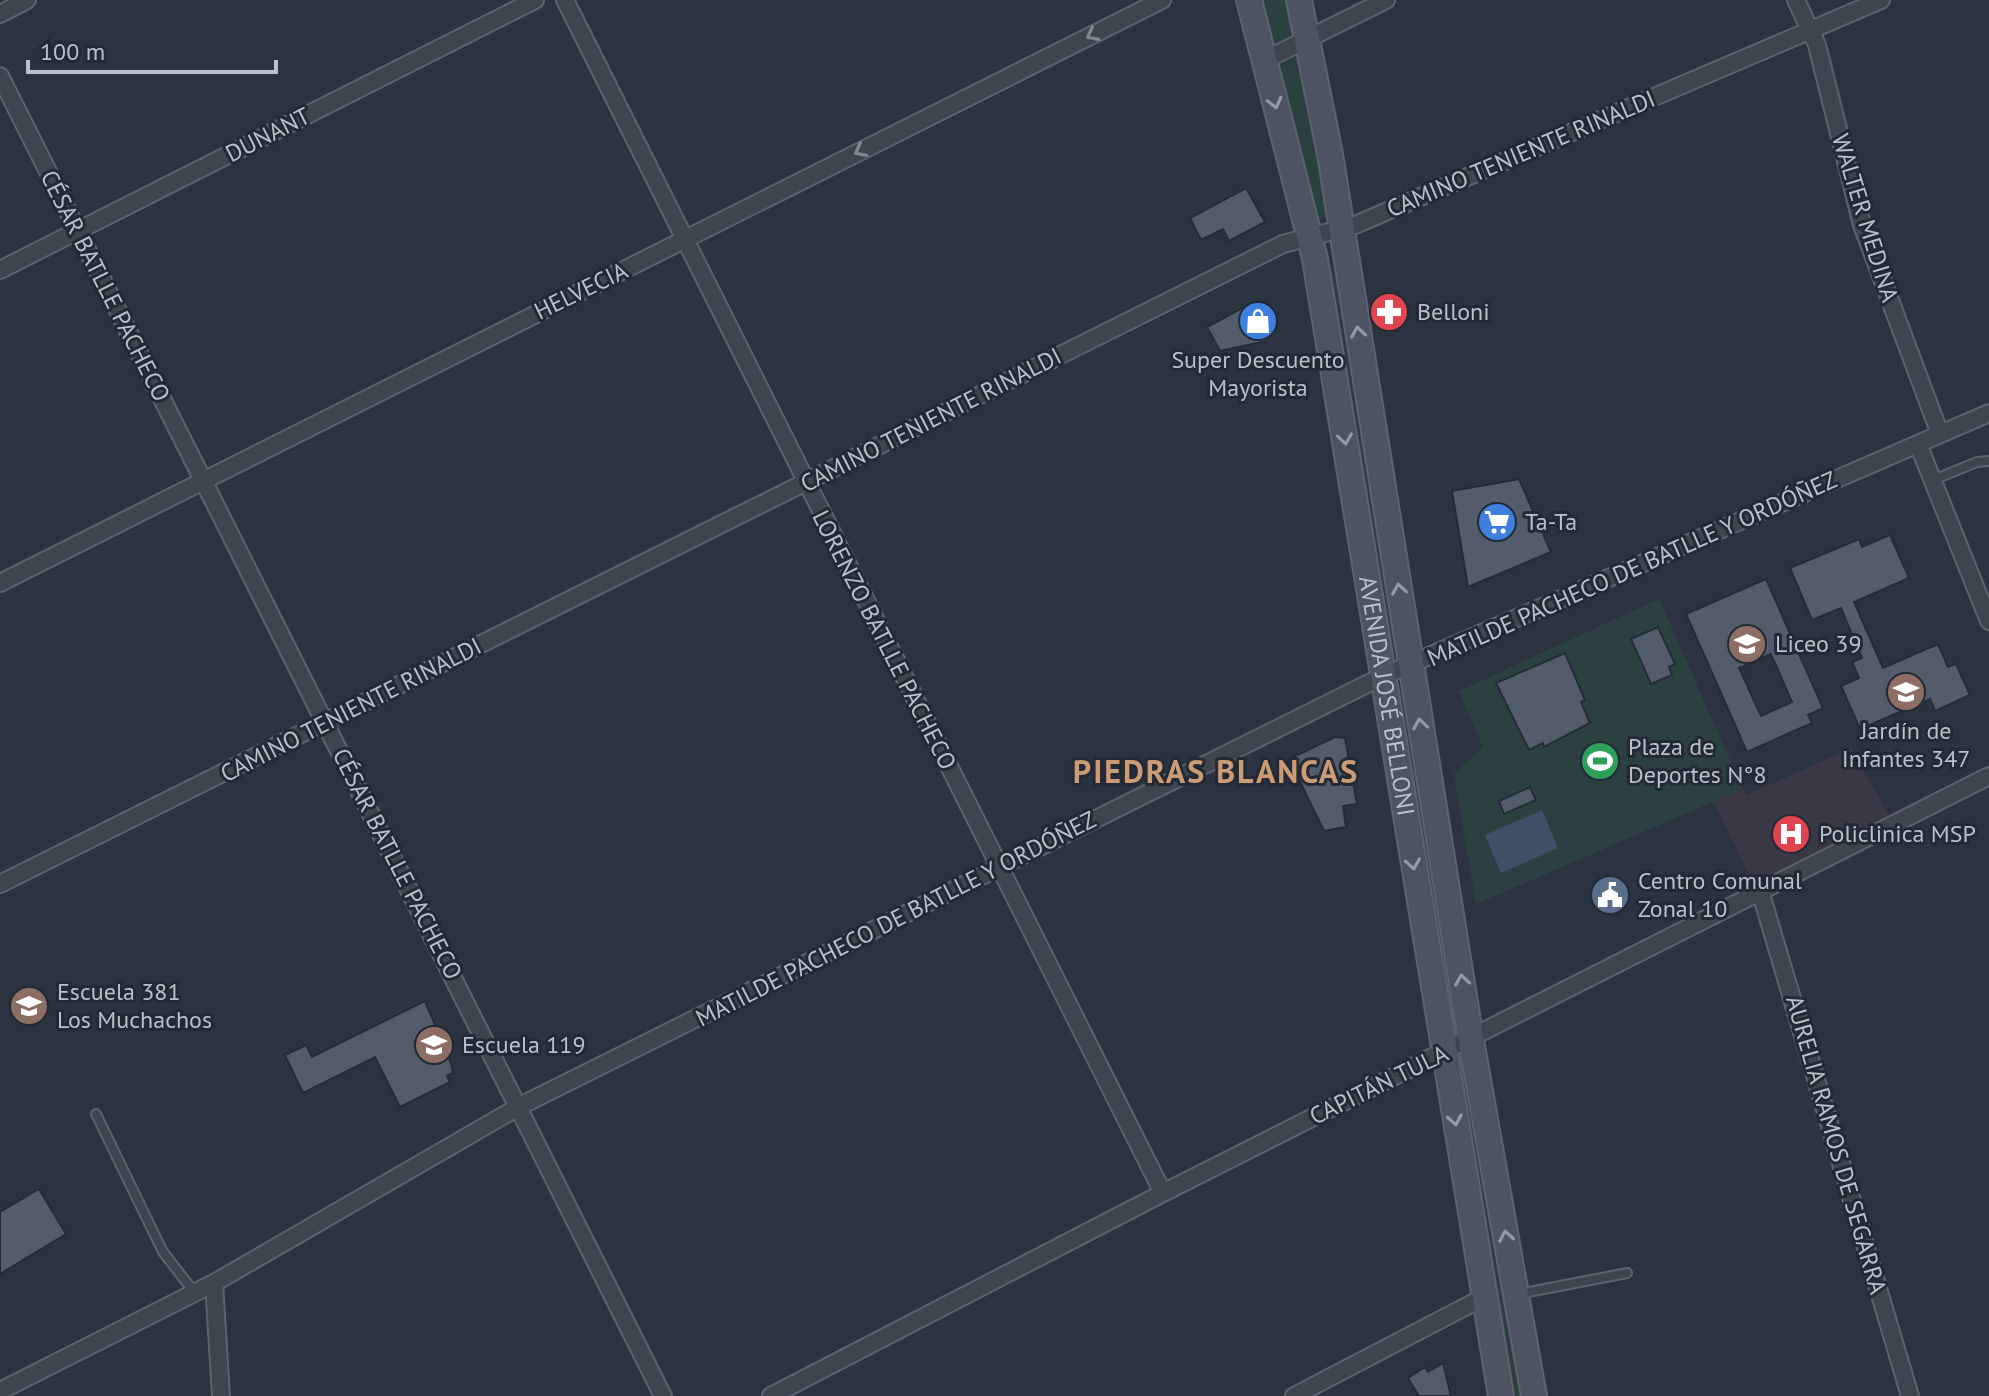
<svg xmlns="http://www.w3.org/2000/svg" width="1989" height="1396" font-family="'PT Sans',sans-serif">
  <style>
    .medical { fill: #3a3844 }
    .green { fill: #2d4041 }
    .water { fill: #415066 }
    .building { fill: #535c6a; stroke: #242c37; stroke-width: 2; fill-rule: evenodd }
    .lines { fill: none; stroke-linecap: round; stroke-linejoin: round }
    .lane-casing { stroke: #5b636d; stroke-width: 12 }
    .street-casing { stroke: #5b636d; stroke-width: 20 }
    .secondary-casing { stroke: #5b636d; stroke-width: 28 }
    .lane { stroke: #3e454f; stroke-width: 8 }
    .street { stroke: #3e454f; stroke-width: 16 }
    .secondary { stroke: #4c5462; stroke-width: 24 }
    .oneway { stroke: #828993 }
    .oneway2 { stroke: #949aa6 }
    .labels { text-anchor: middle; stroke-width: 6; stroke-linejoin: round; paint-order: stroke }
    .street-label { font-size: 24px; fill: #bac0ca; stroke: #222a35 }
    .poi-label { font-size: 24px; fill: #bac0ca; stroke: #222a35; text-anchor: start }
    .district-label { font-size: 32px; font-weight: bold; letter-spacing: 2px; fill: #ca9b75; stroke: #222a35 }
  </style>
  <rect width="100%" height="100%" fill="#2a333f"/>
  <path class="medical" d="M1851 748 1889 815 1753 883 1714 802 1743 789 1747 795Z"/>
  <path class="green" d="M1253 0H1291L1297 32 1294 42 1275 48 1269 45Z
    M1295 57 1300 59 1330 217 1309 219 1276 69Z
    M1331 265 1336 266 1399 654 1389 653 1328 266Z
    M1659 599 1743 789 1476 904 1454 774 1483 747 1459 691Z
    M1404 683 1465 1035 1453 1041 1396 685Z
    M1467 1061 1528 1396H1507L1458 1062Z"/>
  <path class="water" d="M1542 810 1558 848 1501 873 1485 835Z"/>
  <path class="building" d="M1246 188 1265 222 1229 241 1223 229 1201 240 1190 218Z
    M1257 300 1266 341 1220 351 1207 327Z
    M1519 479 1551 552 1468 587 1452 491Z
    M1890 535 1909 578 1854 602 1883 668 1938 644 1948 667 1956 664 1970 695 1935 711 1930 699 1860 729 1841 686 1859 678 1852 662 1862 658 1841 608 1812 620 1790 568 1859 539 1862 547Z
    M1766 579 1823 708 1808 715 1812 723 1747 752 1686 614ZM1771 654 1792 702 1761 716 1739 668Z
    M1658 627 1675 664 1669 667 1672 675 1651 684 1631 639Z
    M1565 653 1585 700 1581 702 1590 723 1544 747 1543 743 1529 750 1496 683Z
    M1335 737 1345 738 1357 804 1343 806 1346 827 1324 831 1289 759Z
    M1530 787 1536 800 1504 814 1499 801Z
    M425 1001 451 1063 453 1073 447 1076 450 1082 400 1107 375 1057 303 1093 285 1055 306 1045 312 1057Z
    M39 1189 66 1234 0 1274V1212Z
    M1443 1363 1451 1396H1419L1408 1378 1425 1367 1428 1372Z"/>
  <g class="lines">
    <defs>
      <path id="lane" d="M1933 480 1977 462 1989 461
        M96 1114 163 1252 194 1292
        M1518 1294 1627 1273"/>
      <path id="street" d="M565 0 1163 1193
        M1796 0 1817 45 1862 225 1940 434
        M0 14 27 0
        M1265 60 1386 0
        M0 76 663 1396
        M0 270 535 0
        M1918 444 1989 621
        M0 583 1162 0
        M0 884 1283 244 1355 225 1881 0
        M1761 894 1910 1396
        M214 1283 221 1396
        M0 1391 214 1283 520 1106 1383 676 1989 413
        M771 1396 1163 1193 1989 776
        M1294 1396 1486 1296"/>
      <g id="secondary">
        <path id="s1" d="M1249 0 1315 259 1501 1396"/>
        <path d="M1299 0 1330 154 1471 1040 1534 1396"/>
      </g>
    </defs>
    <use href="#lane" class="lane-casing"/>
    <use href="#street" class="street-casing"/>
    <use href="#secondary" class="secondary-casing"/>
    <use href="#lane" class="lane"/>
    <use href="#street" class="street"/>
    <use href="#secondary" class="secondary"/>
  </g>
  <defs><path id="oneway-chevron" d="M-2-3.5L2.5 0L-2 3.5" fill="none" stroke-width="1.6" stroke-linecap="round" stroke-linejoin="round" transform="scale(2)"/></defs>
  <g class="oneway">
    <use href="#oneway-chevron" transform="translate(1092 35) rotate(153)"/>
    <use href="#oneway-chevron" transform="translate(860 151) rotate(153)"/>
  </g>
  <g class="oneway2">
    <use href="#oneway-chevron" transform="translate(1275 103) rotate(76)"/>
    <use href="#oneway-chevron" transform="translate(1358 332) rotate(-99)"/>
    <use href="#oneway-chevron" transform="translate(1345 439) rotate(81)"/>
    <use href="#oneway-chevron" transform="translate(1399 589) rotate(-99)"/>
    <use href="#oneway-chevron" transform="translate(1420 724) rotate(-99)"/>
    <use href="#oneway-chevron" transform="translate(1413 864) rotate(81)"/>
    <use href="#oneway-chevron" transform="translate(1462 980) rotate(-99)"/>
    <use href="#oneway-chevron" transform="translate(1455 1120) rotate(80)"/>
    <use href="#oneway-chevron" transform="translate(1506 1236) rotate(-100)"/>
  </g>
  <defs>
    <symbol id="pharmacy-disc" viewBox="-11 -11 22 22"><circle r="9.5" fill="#e0444e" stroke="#222a35"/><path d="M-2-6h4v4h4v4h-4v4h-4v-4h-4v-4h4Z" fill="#fff"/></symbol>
    <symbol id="shop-disc" viewBox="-11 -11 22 22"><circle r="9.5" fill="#3f7fe0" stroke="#222a35"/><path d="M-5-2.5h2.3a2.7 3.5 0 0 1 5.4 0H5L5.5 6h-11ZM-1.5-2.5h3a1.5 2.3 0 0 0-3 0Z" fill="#fff"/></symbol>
    <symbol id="supermarket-disc" viewBox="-11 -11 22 22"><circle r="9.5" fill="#3f7fe0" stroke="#222a35"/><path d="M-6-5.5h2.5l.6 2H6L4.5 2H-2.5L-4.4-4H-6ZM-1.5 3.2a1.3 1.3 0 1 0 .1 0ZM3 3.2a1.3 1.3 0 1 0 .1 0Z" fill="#fff"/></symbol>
    <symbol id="school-disc" viewBox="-11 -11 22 22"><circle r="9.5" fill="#8d6e63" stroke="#222a35"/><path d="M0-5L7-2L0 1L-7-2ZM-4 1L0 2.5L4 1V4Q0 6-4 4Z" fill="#fff"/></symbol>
    <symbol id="stadium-disc" viewBox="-11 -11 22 22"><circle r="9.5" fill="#2e9e5b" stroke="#222a35"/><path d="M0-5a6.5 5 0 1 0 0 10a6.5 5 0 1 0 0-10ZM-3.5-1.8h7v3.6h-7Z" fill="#fff"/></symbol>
    <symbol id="hospital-disc" viewBox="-11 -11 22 22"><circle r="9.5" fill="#e0444e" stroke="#222a35"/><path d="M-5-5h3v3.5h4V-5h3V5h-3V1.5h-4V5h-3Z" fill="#fff"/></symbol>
    <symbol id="civic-disc" viewBox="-11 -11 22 22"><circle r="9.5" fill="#5c6f8a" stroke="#222a35"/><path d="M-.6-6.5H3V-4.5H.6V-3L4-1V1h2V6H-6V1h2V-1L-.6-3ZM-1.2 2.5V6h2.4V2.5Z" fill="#fff"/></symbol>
  </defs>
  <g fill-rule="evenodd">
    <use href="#pharmacy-disc" x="1367" y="290" width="44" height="44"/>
    <use href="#shop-disc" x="1236" y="299" width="44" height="44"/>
    <use href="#supermarket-disc" x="1475" y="500" width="44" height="44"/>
    <use href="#school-disc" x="1725" y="622" width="44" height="44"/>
    <use href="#school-disc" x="1884" y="670" width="44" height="44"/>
    <use href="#stadium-disc" x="1578" y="739" width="44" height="44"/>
    <use href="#hospital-disc" x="1769" y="812" width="44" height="44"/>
    <use href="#civic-disc" x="1588" y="873" width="44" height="44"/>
    <use href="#school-disc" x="7" y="984" width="44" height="44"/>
    <use href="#school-disc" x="412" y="1023" width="44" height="44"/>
  </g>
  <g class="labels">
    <g class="street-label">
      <text transform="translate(268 135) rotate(-27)" y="8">DUNANT</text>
      <text transform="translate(1521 154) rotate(-23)" y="8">CAMINO TENIENTE RINALDI</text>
      <text transform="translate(1865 218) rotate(73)" y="8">WALTER MEDINA</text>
      <text transform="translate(105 286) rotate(63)" y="8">CÉSAR BATLLE PACHECO</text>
      <text transform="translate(581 291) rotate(-26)" y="8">HELVECIA</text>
      <text transform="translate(931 420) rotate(-27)" y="8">CAMINO TENIENTE RINALDI</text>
      <text transform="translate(1632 569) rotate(-24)" y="8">MATILDE PACHECO DE BATLLE Y ORDÓÑEZ</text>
      <text transform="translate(884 640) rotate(63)" y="8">LORENZO BATLLE PACHECO</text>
      <text dy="8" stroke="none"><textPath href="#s1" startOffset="710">AVENIDA JOSÉ BELLONI</textPath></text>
      <text transform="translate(351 710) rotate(-27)" y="8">CAMINO TENIENTE RINALDI</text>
      <text transform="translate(397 864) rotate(63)" y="8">CÉSAR BATLLE PACHECO</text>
      <text transform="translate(896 919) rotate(-27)" y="8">MATILDE PACHECO DE BATLLE Y ORDÓÑEZ</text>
      <text transform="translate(1379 1085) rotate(-26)" y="8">CAPITÁN TULA</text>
      <text transform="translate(1836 1145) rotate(74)" y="8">AURELIA RAMOS DE SEGARRA</text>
    </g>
    <g class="poi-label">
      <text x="1417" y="320">Belloni</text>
      <text x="1258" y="368" text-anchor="middle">Super Descuento<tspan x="1258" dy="28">Mayorista</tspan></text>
      <text x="1525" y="530">Ta-Ta</text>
      <text x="1775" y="652">Liceo 39</text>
      <text x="1906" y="739" text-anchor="middle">Jardín de<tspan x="1906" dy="28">Infantes 347</tspan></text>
      <text x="1628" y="755">Plaza de<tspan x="1628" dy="28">Deportes N°8</tspan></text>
      <text x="1819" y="842">Policlinica MSP</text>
      <text x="1638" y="889">Centro Comunal<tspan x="1638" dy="28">Zonal 10</tspan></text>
      <text x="57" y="1000">Escuela 381<tspan x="57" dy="28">Los Muchachos</tspan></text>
      <text x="462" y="1053">Escuela 119</text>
    </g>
    <g class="district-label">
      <text x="1216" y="783">PIEDRAS BLANCAS</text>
    </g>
  </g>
  <path d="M28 60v12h248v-12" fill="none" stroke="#bac0ca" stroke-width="4"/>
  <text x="40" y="60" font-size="24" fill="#bac0ca" stroke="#222a35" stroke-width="6" paint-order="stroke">100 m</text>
</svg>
